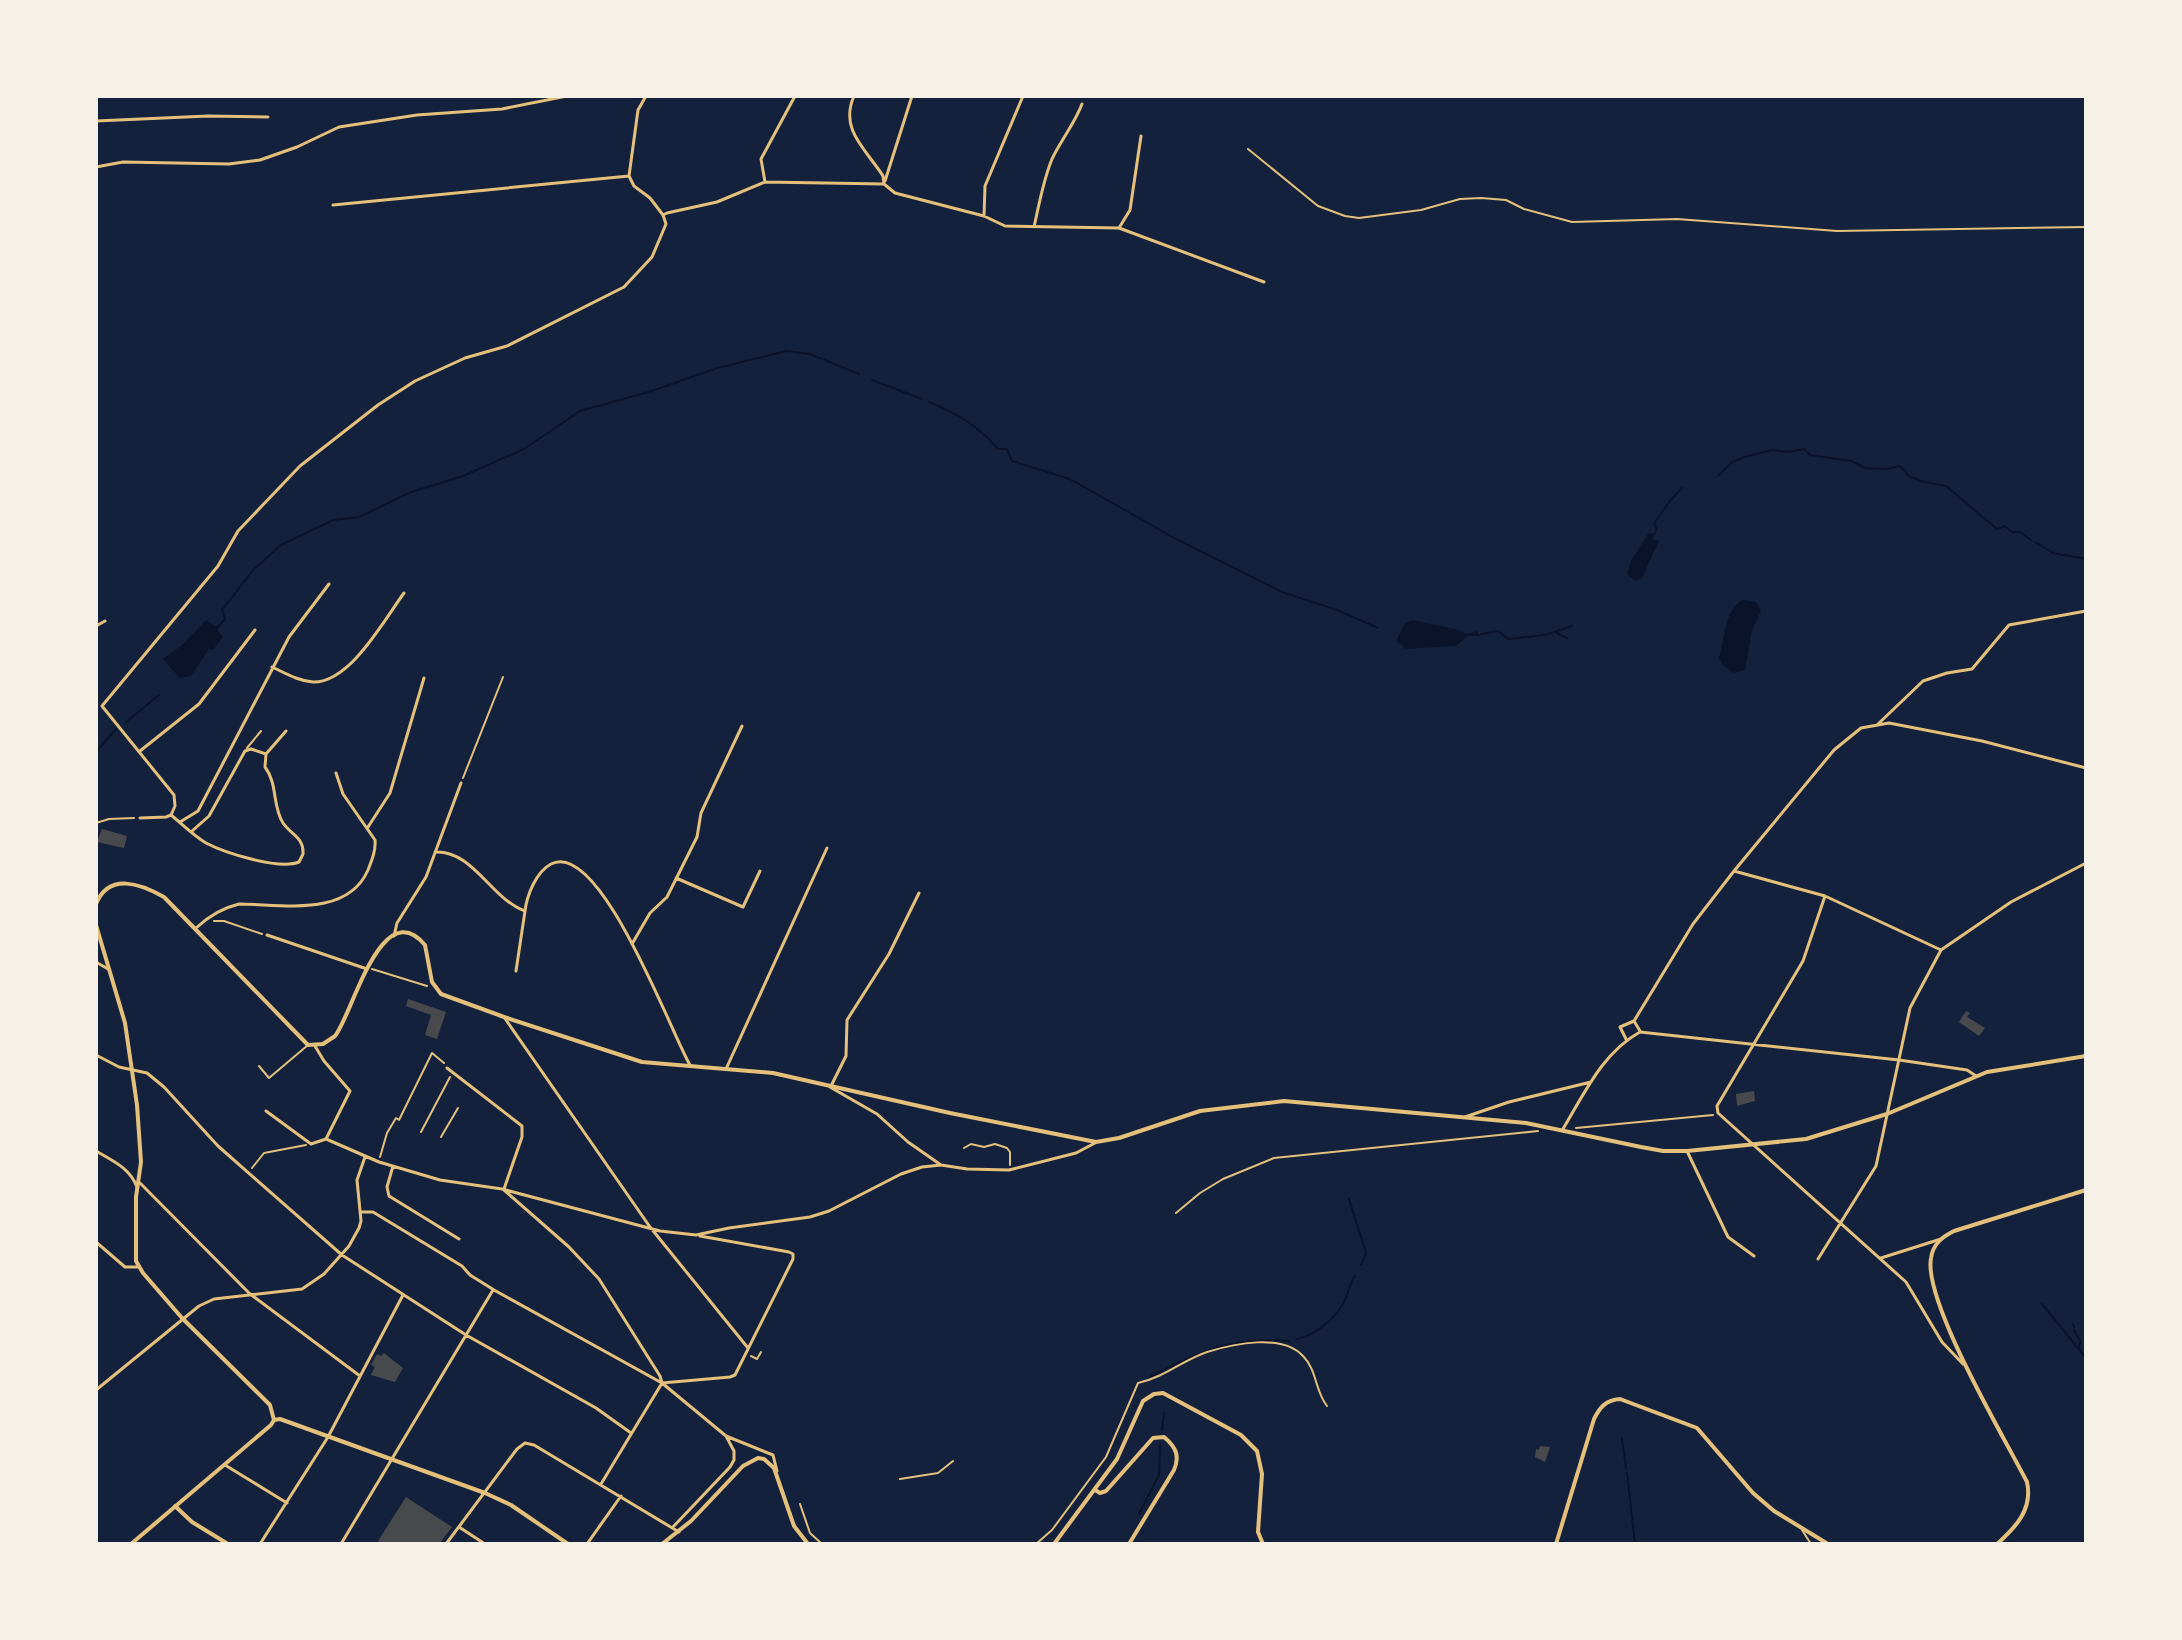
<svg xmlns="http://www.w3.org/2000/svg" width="2182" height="1640" font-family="'Roboto Condensed',sans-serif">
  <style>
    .water { fill: #0b132b }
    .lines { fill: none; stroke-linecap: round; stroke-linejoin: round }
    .stream { stroke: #0b132b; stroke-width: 2 }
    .building { fill: #48494c }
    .path { stroke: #e5c07b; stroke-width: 2 }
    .service { stroke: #e5c07b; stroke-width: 2 }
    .minor { stroke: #e5c07b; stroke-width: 3 }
    .tertiary { stroke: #e5c07b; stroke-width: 4 }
    .secondary { stroke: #e5c07b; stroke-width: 4 }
  </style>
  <rect width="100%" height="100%" fill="#14213d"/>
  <path class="water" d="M1652 533 1654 537 1653 540 1659 541 1642 578 1635 581 1627 574 1631 561 1648 534Z
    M1743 600 1756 602 1761 611 1752 630 1745 670 1734 673 1724 666 1719 658C1725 639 1724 610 1743 600Z
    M206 620 215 626 219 625 218 631 223 637 213 650 209 649 191 676 180 678 163 659 182 645Z
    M1413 620 1455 629 1467 634 1477 631 1480 636H1468L1456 646 1406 649 1396 641 1405 623Z"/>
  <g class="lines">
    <path class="stream" d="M872 380 922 399
      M929 402C958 414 977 425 998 449H1007L1012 461 1070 479 1176 539 1282 592 1337 610 1378 628
      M1718 476 1732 462 1745 457 1772 450 1789 452 1804 449 1810 455 1851 461 1865 468 1887 469 1900 466 1909 476 1924 482 1946 486 1997 529 2005 526 2012 532H2020L2031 540
      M1654 534 1657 529 1654 523 1670 501 1682 488
      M2035 542 2053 553 2086 559
      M218 627 225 619 222 610 254 569 281 545 333 520 359 517 411 492 463 476 524 449 580 411 652 391 717 368 786 351 810 354 859 374
      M1557 633 1567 638
      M1481 634 1498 631 1508 639 1545 635 1572 626
      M126 722 159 695
      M96 752 116 729
      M1349 1199 1366 1253 1361 1265
      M2042 1304 2086 1358
      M2073 1324 2074 1327
      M2074 1330 2080 1341 2079 1349
      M1297 1339C1313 1336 1332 1321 1341 1307 1348 1298 1348 1285 1355 1276
      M1150 1377C1201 1350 1231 1337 1289 1341
      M1162 1430 1164 1413
      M1622 1438 1626 1468
      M1627 1473 1635 1544
      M1139 1514 1159 1475 1160 1443"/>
  </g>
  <path class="building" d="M102 829 127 836 124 848 97 842Z
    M408 999 446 1012 437 1039 425 1035 431 1015 406 1006Z
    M1966 1011 1970 1013 1967 1017 1985 1028 1979 1036 1959 1022Z
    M1754 1091 1755 1101 1737 1106 1736 1094Z
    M384 1353 403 1368 395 1382 371 1375 375 1367 371 1365 377 1354 381 1356Z
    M1540 1446 1550 1447 1545 1462 1535 1457 1536 1449 1539 1450Z
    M406 1497 452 1527 439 1544H382L378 1541Z"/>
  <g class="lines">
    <path class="path" d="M1248 149 1318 206 1345 216 1359 218 1421 210 1460 199 1481 198 1506 200 1524 209 1572 222 1677 219 1837 231 2086 227
      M463 778 503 677
      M96 823 109 819 134 818
      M214 921H224L262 934
      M372 969 427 986
      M1576 1128 1713 1115
      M421 1132 450 1077
      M441 1137 458 1108
      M964 1148 971 1144 984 1147 995 1144 1007 1148 1010 1152V1165
      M380 1157 387 1133 396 1118 399 1120 432 1053 444 1063
      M252 1168 264 1153 306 1145
      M1176 1213 1200 1193 1223 1179 1274 1158 1538 1131
      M751 1356 757 1359 761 1352
      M900 1479 938 1473 953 1461
      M800 1504 810 1533 822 1544
      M1036 1544 1052 1530 1106 1457 1138 1383C1165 1377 1183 1360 1207 1352 1233 1344 1282 1333 1303 1356 1317 1370 1315 1391 1327 1406"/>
    <path class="service" d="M247 748 261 731
      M259 1066 269 1078 308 1045
      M1802 1530 1811 1544"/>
    <path class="minor" d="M646 96 638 110 629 176 634 186 650 198 663 215
      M854 96C839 130 866 149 883 176L884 184
      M96 121 208 116 268 117
      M96 167 123 162 229 164 260 160 297 147 339 127 417 115 502 109 567 96
      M885 181 912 96
      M765 182 761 159 795 96
      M884 184 895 193 984 216 1005 226 1119 228 1264 282
      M333 205 629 176
      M984 216 985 186 1023 96
      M1034 227C1039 205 1043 181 1052 159 1061 140 1075 123 1082 104
      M1119 228 1130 210 1141 136
      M96 626 105 621
      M272 667C285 673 298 681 313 682 350 683 384 620 404 593
      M102 706 218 566 238 531 300 466 378 405 415 381 465 358 507 346 624 287 652 257 666 224 663 215 667 213 717 202 765 182 884 184
      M102 706 174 795 175 806 171 815
      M1877 725 1923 681 1947 673 1972 669 2009 625 2086 611
      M140 751 199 704 255 630
      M266 754 286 731
      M140 818 166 817 171 815C182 824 194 836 206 843 225 853 279 870 299 862L303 854C304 837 291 835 283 823 272 806 278 784 265 767L266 754 251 749 245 751 209 816 191 832
      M180 822 198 811 289 637 329 584
      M368 827 390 793 424 678
      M435 852C473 850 491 899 525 911 527 895 536 872 551 864 600 838 671 1033 690 1065
      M1734 871 1825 896 1941 950
      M676 878 743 907 760 871
      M1825 896 1803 961 1717 1106 1718 1113 1906 1282 1942 1342 1963 1364
      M196 928C209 916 222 908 239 904 282 904 347 918 368 870 372 860 376 850 375 840L343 794 336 773
      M267 935 367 969
      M394 936 397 923 426 877 461 783
      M632 944 650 913 667 897 697 837 701 813 742 726
      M96 962 108 969
      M516 971 525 911
      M504 1017 650 1227 748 1348
      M1634 1021 1693 924 1734 871 1834 750 1861 728 1889 723 1982 741 2086 768
      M1640 1032 1899 1060 1967 1070 1976 1076
      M1626 1039 1620 1027 1634 1021 1640 1031
      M315 1046 324 1061 350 1091 326 1139
      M96 1055 119 1067 147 1073 164 1087 218 1146 342 1255 466 1335 596 1408 631 1433
      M447 1068 522 1126V1137L504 1189
      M726 1069 827 848
      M831 1086 846 1056 847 1020 889 954 919 893
      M830 1087 877 1114 908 1142 941 1165
      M266 1111 311 1144 326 1139 379 1162 440 1180 502 1189 660 1231 696 1235 729 1228 810 1217 829 1211 901 1174 922 1167 941 1165 967 1169 1009 1170 1076 1153 1095 1143
      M1465 1117 1509 1102 1591 1082
      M1563 1129C1584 1094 1603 1052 1640 1032
      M96 1151C113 1161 130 1168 137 1187
      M1687 1151 1728 1237 1754 1256
      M393 1166 387 1187 389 1196 459 1239
      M140 1183 250 1294 360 1376
      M504 1190 569 1247 599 1279 660 1376 662 1383
      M360 1212H373L462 1266 470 1275 494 1290 662 1383 726 1436 734 1451V1460L730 1467 673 1527
      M96 1242 125 1267H138
      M1881 1258 1941 1239
      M1818 1259 1876 1166 1910 1008 1941 950 2011 902 2086 863
      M662 1383 730 1377 735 1375 793 1259V1254L789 1252 700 1236
      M96 1390 199 1306 214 1299 302 1289 324 1274 349 1246 359 1228 361 1221 357 1180 365 1157
      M726 1436 773 1455 777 1471
      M225 1465 287 1503
      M601 1484 662 1383
      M459 1527 485 1544
      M260 1544 328 1437 403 1295
      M341 1544 493 1290
      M446 1544 517 1449 525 1443 534 1445 679 1532
      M587 1544 621 1496"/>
    <path class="tertiary" d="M96 904C109 872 141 884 164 897L308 1045 323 1044 335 1036C352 1016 381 893 425 945L432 982 441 994 504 1017 642 1062 773 1073 950 1113 1096 1142 1119 1138 1200 1111 1284 1101 1526 1123 1641 1147 1663 1151H1687L1806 1139 1887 1114 1987 1072 2086 1056
      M96 925 125 1023 137 1105 141 1162 136 1197V1261L143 1273 182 1318 270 1405 274 1420
      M1095 1490 1100 1493 1106 1491 1153 1438 1164 1437C1176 1447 1180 1456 1174 1470L1129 1544
      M175 1506 192 1522 228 1544"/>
    <path class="secondary" d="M131 1544 271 1425 274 1420 280 1419 485 1493 511 1505 568 1544
      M662 1544 691 1521 743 1466 758 1458 764 1459 774 1468 794 1526 808 1544
      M1054 1544 1117 1459 1143 1401 1154 1394 1163 1393 1241 1435 1257 1451 1262 1474 1258 1532 1263 1544
      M1556 1544 1594 1419C1600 1407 1606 1400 1620 1399L1697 1428 1753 1493 1774 1511 1828 1544
      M1997 1544C2016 1527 2033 1509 2027 1482 2004 1437 1923 1301 1931 1258 1933 1244 1942 1237 1954 1231L2086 1190"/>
  </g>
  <rect width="2182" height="1640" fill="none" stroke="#f6f1e7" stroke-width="196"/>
</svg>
